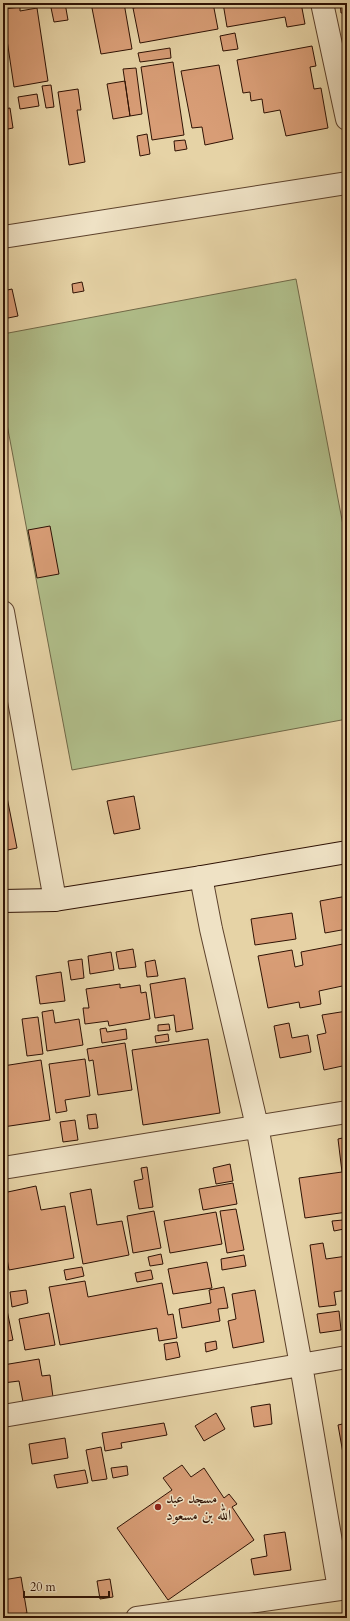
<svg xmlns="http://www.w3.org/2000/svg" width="350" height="1621" font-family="Cardo,Amiri,serif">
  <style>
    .green { fill: #b0be8a; stroke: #706847 }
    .building { fill: #d89d76; stroke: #2f1204 }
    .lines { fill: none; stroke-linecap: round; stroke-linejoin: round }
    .street-casing { stroke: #5d422c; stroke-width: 24 }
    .secondary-casing { stroke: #2f1204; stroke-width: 24 }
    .street { stroke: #efe2c5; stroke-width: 22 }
    .secondary { stroke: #efe2c5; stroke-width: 22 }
    .poi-dot { fill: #8f2418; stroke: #efe2c5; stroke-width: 1.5 }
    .labels { text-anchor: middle; stroke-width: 3; stroke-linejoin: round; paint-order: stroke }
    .poi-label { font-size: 15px; fill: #2f1204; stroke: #efe2c5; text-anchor: start }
  </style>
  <rect width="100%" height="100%" fill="#e6d3a6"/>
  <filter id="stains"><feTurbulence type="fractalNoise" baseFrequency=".005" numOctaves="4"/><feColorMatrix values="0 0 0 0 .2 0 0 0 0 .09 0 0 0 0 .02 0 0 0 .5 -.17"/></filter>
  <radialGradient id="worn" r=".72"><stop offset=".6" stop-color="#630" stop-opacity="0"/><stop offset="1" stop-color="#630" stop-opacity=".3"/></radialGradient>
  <path class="green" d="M296 279 347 546V719L72 770 3 403V334Z"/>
  <path class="building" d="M50 3H65L68 20 54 22Z
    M91 3H124L132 49 101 54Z
    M160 3H213L218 29 140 43 133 8Z
    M223 3H301L305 24 287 27 285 17 227 27Z
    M340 3H347V13H341Z
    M20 7V11L37 8 48 81 14 87 3 13H6L5 9Z
    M235 33 238 49 223 51 220 36Z
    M312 46 316 66 310 67 314 89 321 88 328 128 286 136 280 110 264 113 262 99 251 101 250 92 243 93 237 60Z
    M170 48 171 58 140 62 138 53Z
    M3 57 6 77H3Z
    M173 62 184 135 152 140 141 67Z
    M219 65 233 139 205 145 202 127 192 128 181 71Z
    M136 68 142 114 130 116 123 69Z
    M125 81 130 116 113 119 107 84Z
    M51 85 54 107 46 108 42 86Z
    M78 89 81 110H77L85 162 69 165 58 92Z
    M37 94 39 106 20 109 18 97Z
    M10 108 13 128 3 130V109Z
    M147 134 150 154 140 156 137 136Z
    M185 140 187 149 175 151 174 141Z
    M82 282 84 291 73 293 72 284Z
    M12 289 18 316 3 319V291Z
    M50 526 59 574 37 578 28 530Z
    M3 787H5L17 848 3 851Z
    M134 796 140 829 114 834 107 801Z
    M347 896V929L325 933 320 901Z
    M292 913 296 939 255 945 251 919Z
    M343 944 347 964V985L319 991 321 1004 300 1008 299 1002 268 1008 258 956 292 950 295 967 303 965 301 952Z
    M133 949 136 967 119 969 116 952Z
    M111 952 114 970 90 974 88 956Z
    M82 959 84 978 71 980 68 961Z
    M155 960 158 976 147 977 145 962Z
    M61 972 65 1001 40 1004 36 976Z
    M185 978 193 1029 176 1032 174 1015 155 1018 150 984Z
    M120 984V988L140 985 141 993 146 992 150 1019 109 1026 108 1021 85 1024 83 1008H89L86 989Z
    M53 1010 55 1023 79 1019 83 1045 47 1051 42 1012Z
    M347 1011V1065L324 1070 317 1035 326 1033 322 1015Z
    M38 1017 43 1054 27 1056 22 1019Z
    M289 1023 292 1038 308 1035 311 1052 280 1058 274 1026Z
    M169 1024 170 1030 158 1031V1025Z
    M106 1028 107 1032 126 1029 127 1039 102 1043 100 1029Z
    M168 1034 169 1041 156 1043 155 1036Z
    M208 1039 220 1113 143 1125 132 1050Z
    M125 1043 132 1090 98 1095 93 1060 89 1061 87 1049Z
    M85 1059 90 1096 65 1100 67 1111 56 1113 49 1064Z
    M41 1060 50 1120 3 1127V1066Z
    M96 1114 98 1128 89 1129 87 1115Z
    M75 1120 78 1140 63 1142 60 1122Z
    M347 1137V1212L305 1218 299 1178 342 1172 338 1139Z
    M230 1164 233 1181 216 1184 213 1168Z
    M147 1167 153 1207 139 1209 134 1181 143 1179 141 1168Z
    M233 1183 237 1204 203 1210 199 1189Z
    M36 1186 41 1210 65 1206 74 1258 9 1270 3 1236V1193Z
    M91 1189 97 1225 122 1221 129 1255 83 1264 70 1193Z
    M236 1209 244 1250 227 1253 220 1211Z
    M154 1211 161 1248 133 1253 127 1216Z
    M216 1212 222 1244 170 1253 164 1221Z
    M343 1220 344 1229 334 1231 332 1221Z
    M323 1243 326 1259 347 1256V1290L334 1292 336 1305 319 1307 310 1245Z
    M161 1254 163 1264 150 1266 148 1257Z
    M244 1255 246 1266 222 1270 221 1259Z
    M207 1262 212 1288 173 1294 168 1269Z
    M82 1267 84 1276 66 1280 64 1270Z
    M151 1270 153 1279 137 1282 135 1273Z
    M85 1281 88 1297 162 1283 168 1315 173 1314 177 1338 159 1341 157 1328 60 1345 49 1287Z
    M224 1287 228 1308 218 1309 220 1321 182 1328 179 1309 211 1303 209 1290Z
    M3 1290 13 1340 3 1342Z
    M26 1290 28 1303 12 1307 10 1292Z
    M255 1290 264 1342 233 1348 228 1321 236 1319 232 1294Z
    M339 1311 341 1330 320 1333 317 1314Z
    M49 1313 55 1345 25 1350 19 1319Z
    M216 1341 217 1349 206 1352 205 1343Z
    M177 1342 180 1357 166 1360 164 1344Z
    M39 1359 42 1376 50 1375 53 1397 23 1402 19 1381 3 1383V1365Z
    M270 1404 272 1424 254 1427 251 1407Z
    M216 1413 225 1429 204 1441 195 1426Z
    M164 1423 167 1435 121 1443 122 1448 105 1451 102 1433Z
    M347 1423V1458L344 1459 338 1425Z
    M65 1438 68 1458 32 1464 29 1444Z
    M101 1447 107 1479 92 1481 86 1450Z
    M182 1465 191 1477 204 1468 224 1498 229 1494 237 1504 232 1507 254 1540 168 1600 117 1528 172 1490 163 1478Z
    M127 1466 128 1475 113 1478 111 1468Z
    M85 1470 88 1483 57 1488 54 1475Z
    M285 1532 291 1570 254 1575 251 1559 267 1556 264 1535Z
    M21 1577 27 1613 3 1618V1580Z
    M110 1579 113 1597 100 1599 97 1581Z"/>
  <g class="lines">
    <defs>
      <path id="street" d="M322 3 347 119
        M3 237 347 183
        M3 612 55 900
        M201 877 211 929 257 1126 301 1365 339 1589
        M3 1168 347 1112
        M3 1416 347 1357
        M137 1618 347 1588"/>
      <path id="secondary" d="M3 901 55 900 201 877 347 852"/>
    </defs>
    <use href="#street" class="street-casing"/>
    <use href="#secondary" class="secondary-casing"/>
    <use href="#street" class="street"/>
    <use href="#secondary" class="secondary"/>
  </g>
  <circle class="poi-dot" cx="158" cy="1507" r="4"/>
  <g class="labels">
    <g class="poi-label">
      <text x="166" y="1503">مسجد عبد<tspan x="166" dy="17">الله بن مسعود</tspan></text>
    </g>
  </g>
  <rect width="350" height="1621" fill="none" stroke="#e6d3a6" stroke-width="16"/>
  <rect x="4" y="4" width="342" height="1613" fill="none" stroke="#2f1204" stroke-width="2"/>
  <rect x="8" y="8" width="334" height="1605" fill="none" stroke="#2f1204"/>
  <path d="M24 1591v6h85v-6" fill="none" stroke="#2f1204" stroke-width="2"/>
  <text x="30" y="1591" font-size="12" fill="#2f1204" stroke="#efe2c5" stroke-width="3" paint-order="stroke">20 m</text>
  <rect width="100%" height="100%" filter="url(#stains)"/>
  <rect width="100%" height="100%" fill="url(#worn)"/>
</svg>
